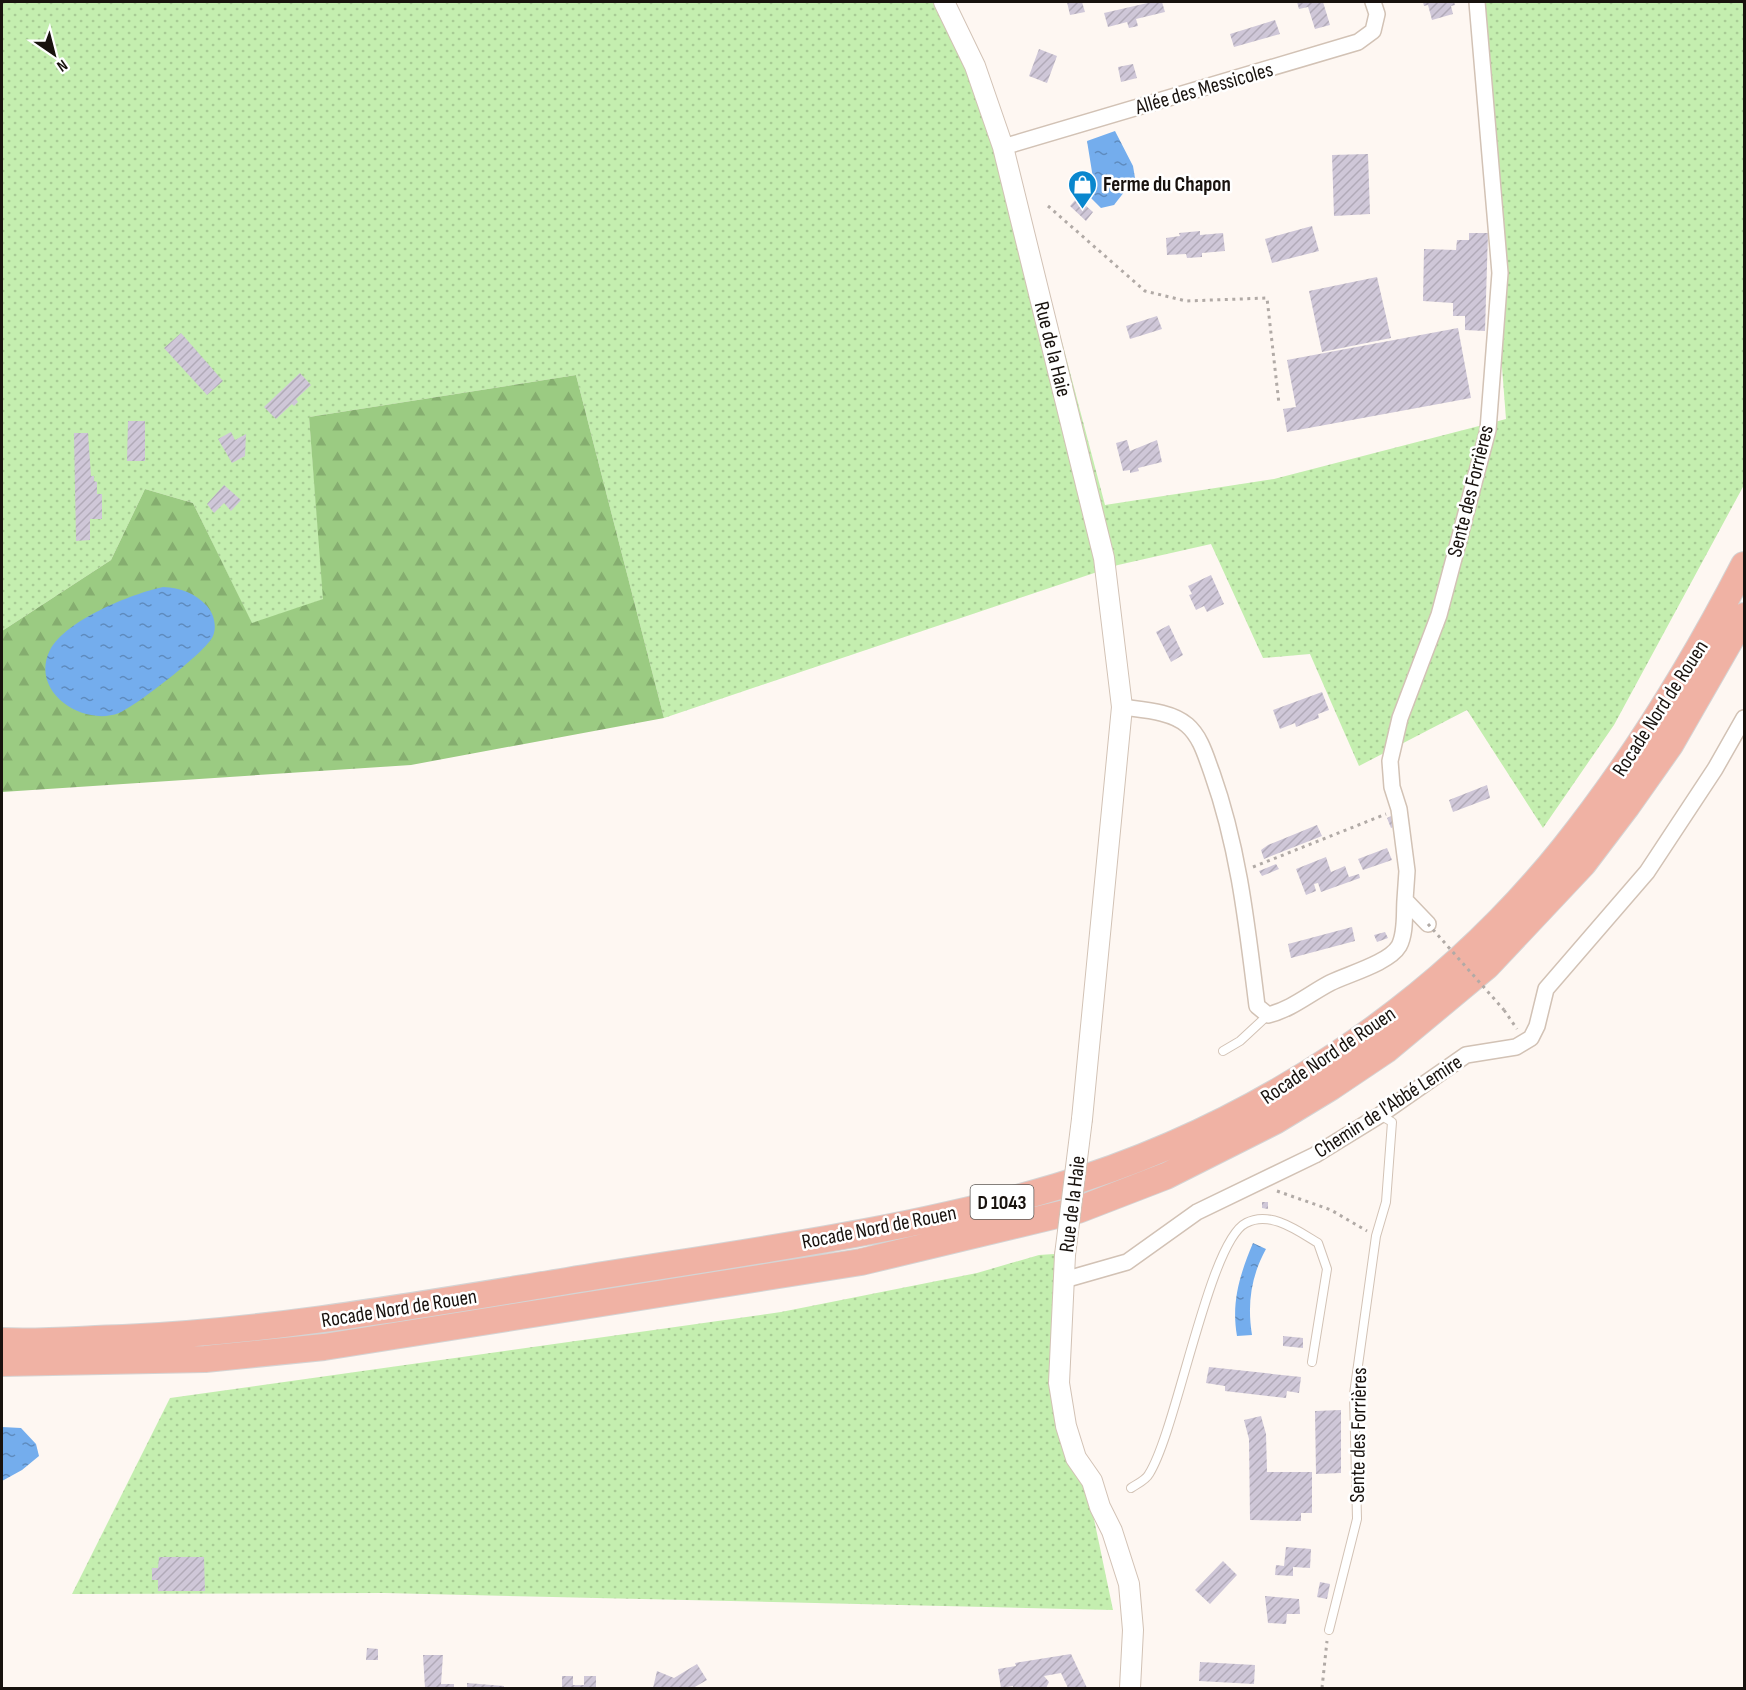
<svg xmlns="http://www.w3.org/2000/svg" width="1746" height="1690" font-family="'Sofia Sans Condensed',sans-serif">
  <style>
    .grass { fill: url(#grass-dots) }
    .forest { fill: url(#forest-firs) }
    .water { fill: url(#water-ripples) }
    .building { fill: url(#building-hatch) }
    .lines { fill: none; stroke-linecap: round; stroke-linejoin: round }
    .service-casing { stroke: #d2c2b5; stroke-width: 10 }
    .minor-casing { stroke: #d2c2b5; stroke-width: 18 }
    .tertiary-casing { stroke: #d2c2b5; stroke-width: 22 }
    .trunk-casing { stroke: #d5d4d4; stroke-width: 28 }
    .path { stroke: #b1aaa6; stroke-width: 3; stroke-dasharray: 3 4.5; stroke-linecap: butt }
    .service { stroke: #fff; stroke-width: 8 }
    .minor { stroke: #fff; stroke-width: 15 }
    .tertiary { stroke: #fff; stroke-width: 20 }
    .trunk { stroke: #f0b2a4; stroke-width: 26 }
    .tertiary-bridge-casing { stroke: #d2c2b5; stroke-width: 22; stroke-linecap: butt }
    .path-bridge { stroke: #b1aaa6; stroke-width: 3; stroke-dasharray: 3 4.5; stroke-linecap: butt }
    .tertiary-bridge { stroke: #fff; stroke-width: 20 }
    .labels { text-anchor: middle; stroke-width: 5; stroke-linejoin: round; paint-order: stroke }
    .shield { fill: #fff; stroke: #5d5956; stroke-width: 1.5 }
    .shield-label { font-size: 20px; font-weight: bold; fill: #18120e }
    .street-label { font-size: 21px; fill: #18120e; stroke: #fff }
    .poi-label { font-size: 21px; font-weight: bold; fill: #18120e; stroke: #fff; text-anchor: start }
  </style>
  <defs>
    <pattern id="grass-dots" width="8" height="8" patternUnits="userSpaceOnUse" patternTransform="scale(1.5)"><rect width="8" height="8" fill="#c4eeaf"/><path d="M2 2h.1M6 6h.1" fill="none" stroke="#a8cb95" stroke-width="1.8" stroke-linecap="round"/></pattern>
    <pattern id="forest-firs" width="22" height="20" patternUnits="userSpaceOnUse" patternTransform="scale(1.5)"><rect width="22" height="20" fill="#9bcb82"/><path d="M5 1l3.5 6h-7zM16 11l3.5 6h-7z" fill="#85ad6f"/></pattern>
    <pattern id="water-ripples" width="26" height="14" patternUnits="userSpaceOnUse" patternTransform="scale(1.5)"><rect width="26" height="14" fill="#74aded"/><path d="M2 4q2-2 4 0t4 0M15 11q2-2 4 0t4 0" fill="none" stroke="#5e8bbe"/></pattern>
    <pattern id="building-hatch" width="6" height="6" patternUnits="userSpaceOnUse" patternTransform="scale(1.5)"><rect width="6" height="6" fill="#cfc7d8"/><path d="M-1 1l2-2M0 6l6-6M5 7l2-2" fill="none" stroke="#b1aab8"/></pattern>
  </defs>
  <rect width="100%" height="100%" fill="#fef7f2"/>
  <path class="grass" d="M2 2H940L1000 107 1105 505 1274 479 1506 419 1474 2H1744V485L1614 725 1543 828 1467 710 1359 766 1310 654 1263 658 1211 544 1118 565 664 718 576 375 309 417 324 599 252 624 193 503 145 489 111 560 2 631Z
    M1069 1253 1063 1371 1113 1610 384 1593 72 1594 170 1398 781 1312 977 1273 1039 1255Z"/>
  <path class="forest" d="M576 375 664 718 411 765 2 792V631L111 560 145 489 193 503 252 623 323 599 309 417Z"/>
  <path class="water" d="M1115 131 1133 166 1135 178 1114 205 1101 208 1089 196 1093 178 1087 141Z
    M163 587C181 588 195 593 207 606 214 614 217 626 213 636 207 651 136 706 119 713 83 727 29 692 50 650 66 620 131 594 163 587Z
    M1253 1243 1266 1249C1251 1276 1247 1304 1252 1335L1237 1336C1231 1302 1240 1274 1253 1243Z
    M2 1427 21 1428 36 1444 39 1456 22 1470 2 1481Z"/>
  <path class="building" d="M1067 2H1082L1085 12 1070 15Z
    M1152 2H1162L1165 12 1136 19 1138 26 1129 28 1127 22 1108 27 1104 13Z
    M1297 2H1323L1330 25 1315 29 1308 7 1299 9Z
    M1423 2H1454L1455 5 1451 6 1453 14 1432 20 1428 5 1424 6Z
    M1275 20 1280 34 1234 47 1230 34Z
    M1039 49 1057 56 1047 83 1029 76Z
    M1133 64 1137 78 1121 82 1118 67Z
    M1368 154 1370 214 1334 216 1332 155Z
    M1077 198 1093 212 1086 221 1070 206Z
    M1312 226 1319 251 1272 263 1265 239Z
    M1200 231V235L1223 233 1225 251 1202 253V257L1187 258 1186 254 1167 255 1166 238 1180 236 1179 233Z
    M1469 233H1488L1485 331 1465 330V316H1453V303L1423 301 1424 249 1456 250 1457 240H1469Z
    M1377 277 1391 338 1322 352 1309 291Z
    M1157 316 1162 329 1130 339 1126 326Z
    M1458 328 1471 398 1287 432 1283 409 1296 407 1287 360Z
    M181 333 223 381 207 395 164 348Z
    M300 373 311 385 296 399 298 402 294 406 292 404 276 419 264 407Z
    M128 421H145V461H127Z
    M231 432 235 440 246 434 245 456 232 463 218 439Z
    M74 433H88L91 476H94V481L97 482V494H102V519H90V540L76 541Z
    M1127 440 1130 451 1157 440 1162 462 1138 468 1139 471 1130 473V470L1123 471 1116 443Z
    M224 485 241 500 231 511 224 503 214 513 207 504Z
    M1211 575 1224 604 1207 612 1204 606 1196 610 1189 595 1192 594 1188 586Z
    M1169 625 1183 655 1171 662 1156 632Z
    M1322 692 1329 710 1318 714 1319 718 1296 727 1295 723 1280 729 1273 710Z
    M1487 785 1490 798 1453 812 1449 800Z
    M1393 815 1396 826 1391 828 1387 818Z
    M1317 825 1322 836 1264 859 1261 850 1268 845Z
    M1387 848 1392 860 1363 870 1358 859Z
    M1326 857 1331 872 1345 866 1349 877 1359 874 1360 878 1321 892 1318 883 1314 884 1316 891 1306 895 1296 869Z
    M1276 864 1279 869 1262 876 1259 871Z
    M1352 927 1355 941 1291 958 1288 944Z
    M1385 932 1388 938 1377 942 1374 935Z
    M1262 1202H1268V1209L1262 1208Z
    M1283 1336 1303 1338V1348L1283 1346Z
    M1209 1367 1301 1377 1299 1393 1287 1391 1286 1398 1225 1391V1386L1206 1383Z
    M1341 1410V1473L1316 1474 1315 1411Z
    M1261 1416 1266 1434 1267 1472H1312V1513H1301V1521L1250 1520 1249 1439 1244 1420Z
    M1286 1547 1311 1549 1310 1568 1293 1567V1576L1275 1575 1276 1565 1284 1566Z
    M159 1557H204L205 1591H158V1580H152V1568H158Z
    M1223 1561 1237 1575 1210 1604 1195 1590Z
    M1320 1582 1330 1584 1327 1599 1317 1597Z
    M1265 1596 1299 1599 1300 1614H1287L1286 1624 1268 1623Z
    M367 1648 378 1649V1660H366Z
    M1071 1654 1087 1688H1068L1061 1673 1044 1676 1049 1682 1046 1688H1013V1686L1001 1688 998 1669 1016 1666 1015 1663Z
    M423 1655H443L441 1684H454V1688H425Z
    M1200 1662 1255 1665 1254 1684 1199 1681Z
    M697 1664 707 1680 693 1688H653L657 1671 674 1678Z
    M562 1676H573V1685H584V1676H596V1688H562Z
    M467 1683 504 1686V1688H467Z"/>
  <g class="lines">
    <defs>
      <path id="service" d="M1223 1051 1240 1041 1268 1015
        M1131 1488C1137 1484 1146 1480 1149 1474 1177 1430 1209 1241 1246 1223 1270 1210 1298 1231 1318 1243L1327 1269 1312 1362
        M1329 1630 1357 1519 1354 1394 1376 1236 1386 1202 1392 1122 1380 1115"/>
      <path id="minor" d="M1003 147 1358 42 1373 31 1377 14 1373 2
        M1122 707C1143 710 1171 711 1187 725 1201 737 1206 757 1212 773 1239 849 1247 926 1257 1006L1268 1015C1292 1009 1309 994 1330 983 1348 974 1389 963 1399 946 1406 933 1404 914 1405 900
        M1428 924 1405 900 1407 871 1399 809 1392 787 1390 761 1400 718 1439 615 1488 430 1500 273 1477 2
        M1064 1280 1127 1262 1197 1212 1315 1155 1380 1115 1466 1055 1516 1047 1531 1038 1537 1026 1546 989 1647 872 1715 769 1744 718"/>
      <path id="tertiary" d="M944 2 975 66 1003 147 1104 558 1122 707 1082 1119
        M1065 1255 1059 1383 1066 1426 1076 1458 1092 1481 1100 1507 1112 1531 1129 1584 1133 1630 1130 1688"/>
      <path id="trunk" d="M2 1341C42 1343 83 1339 123 1338 273 1331 419 1305 567 1281 730 1254 897 1234 1056 1187 1253 1128 1436 1008 1564 848 1634 760 1693 664 1744 565
        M2 1363 205 1359 324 1347 861 1262 1078 1210 1166 1176 1275 1121 1331 1087 1386 1050 1487 966 1583 864 1627 806 1670 745 1744 616"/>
    </defs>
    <use href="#service" class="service-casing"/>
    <use href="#minor" class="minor-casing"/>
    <use href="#tertiary" class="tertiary-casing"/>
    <use href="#trunk" class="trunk-casing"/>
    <path class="path" d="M1048 206 1145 291 1186 301 1267 298 1279 404
      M1253 867 1386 814
      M1504 1010 1517 1029
      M1277 1191 1331 1210 1367 1231
      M1322 1688 1327 1641"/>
    <use href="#service" class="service"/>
    <use href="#minor" class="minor"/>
    <use href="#tertiary" class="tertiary"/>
    <use href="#trunk" class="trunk"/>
    <defs>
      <path id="tertiary-bridge" d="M1065 1255 1082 1119"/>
    </defs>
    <use href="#tertiary-bridge" class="tertiary-bridge-casing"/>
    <path class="path-bridge" d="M1428 924 1504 1010"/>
    <use href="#tertiary-bridge" class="tertiary-bridge"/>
  </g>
  <defs>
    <symbol id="shop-pin" viewBox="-11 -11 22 30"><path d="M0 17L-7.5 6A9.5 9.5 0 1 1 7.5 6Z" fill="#0a87ce" stroke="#fff"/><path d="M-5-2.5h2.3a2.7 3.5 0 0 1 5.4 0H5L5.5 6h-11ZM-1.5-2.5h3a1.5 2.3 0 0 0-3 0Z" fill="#fff"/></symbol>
  </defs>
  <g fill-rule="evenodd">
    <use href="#shop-pin" x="1066" y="168" width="33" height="45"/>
  </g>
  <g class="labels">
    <rect class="shield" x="970.5" y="1185" width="63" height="34" rx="4.5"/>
    <g class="shield-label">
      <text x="1002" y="1209">D 1043</text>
    </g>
    <g class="street-label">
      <text transform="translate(1204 88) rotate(-16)" y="7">Allée des Messicoles</text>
      <text transform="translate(1053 349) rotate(76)" y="7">Rue de la Haie</text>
      <text transform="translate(1470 491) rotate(-76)" y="7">Sente des Forrières</text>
      <text transform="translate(1660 708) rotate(-57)" y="7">Rocade Nord de Rouen</text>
      <text transform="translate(1328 1055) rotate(-34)" y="7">Rocade Nord de Rouen</text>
      <text transform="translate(1388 1106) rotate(-33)" y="7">Chemin de l'Abbé Lemire</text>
      <text transform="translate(1072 1204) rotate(-83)" y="7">Rue de la Haie</text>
      <text transform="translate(879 1227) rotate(-11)" y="7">Rocade Nord de Rouen</text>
      <text transform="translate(399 1308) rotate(-9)" y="7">Rocade Nord de Rouen</text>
      <text transform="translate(1358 1435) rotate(-89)" y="7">Sente des Forrières</text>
    </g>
    <g class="poi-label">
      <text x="1103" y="191">Ferme du Chapon</text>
    </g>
  </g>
  <rect width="1746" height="1690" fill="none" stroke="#18120e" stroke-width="6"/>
  <g transform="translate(54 54) rotate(145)" stroke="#ffffff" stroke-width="4.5" paint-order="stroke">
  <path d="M0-4.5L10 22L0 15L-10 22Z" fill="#18120e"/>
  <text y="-9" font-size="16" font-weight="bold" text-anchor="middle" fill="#18120e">N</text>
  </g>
</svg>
